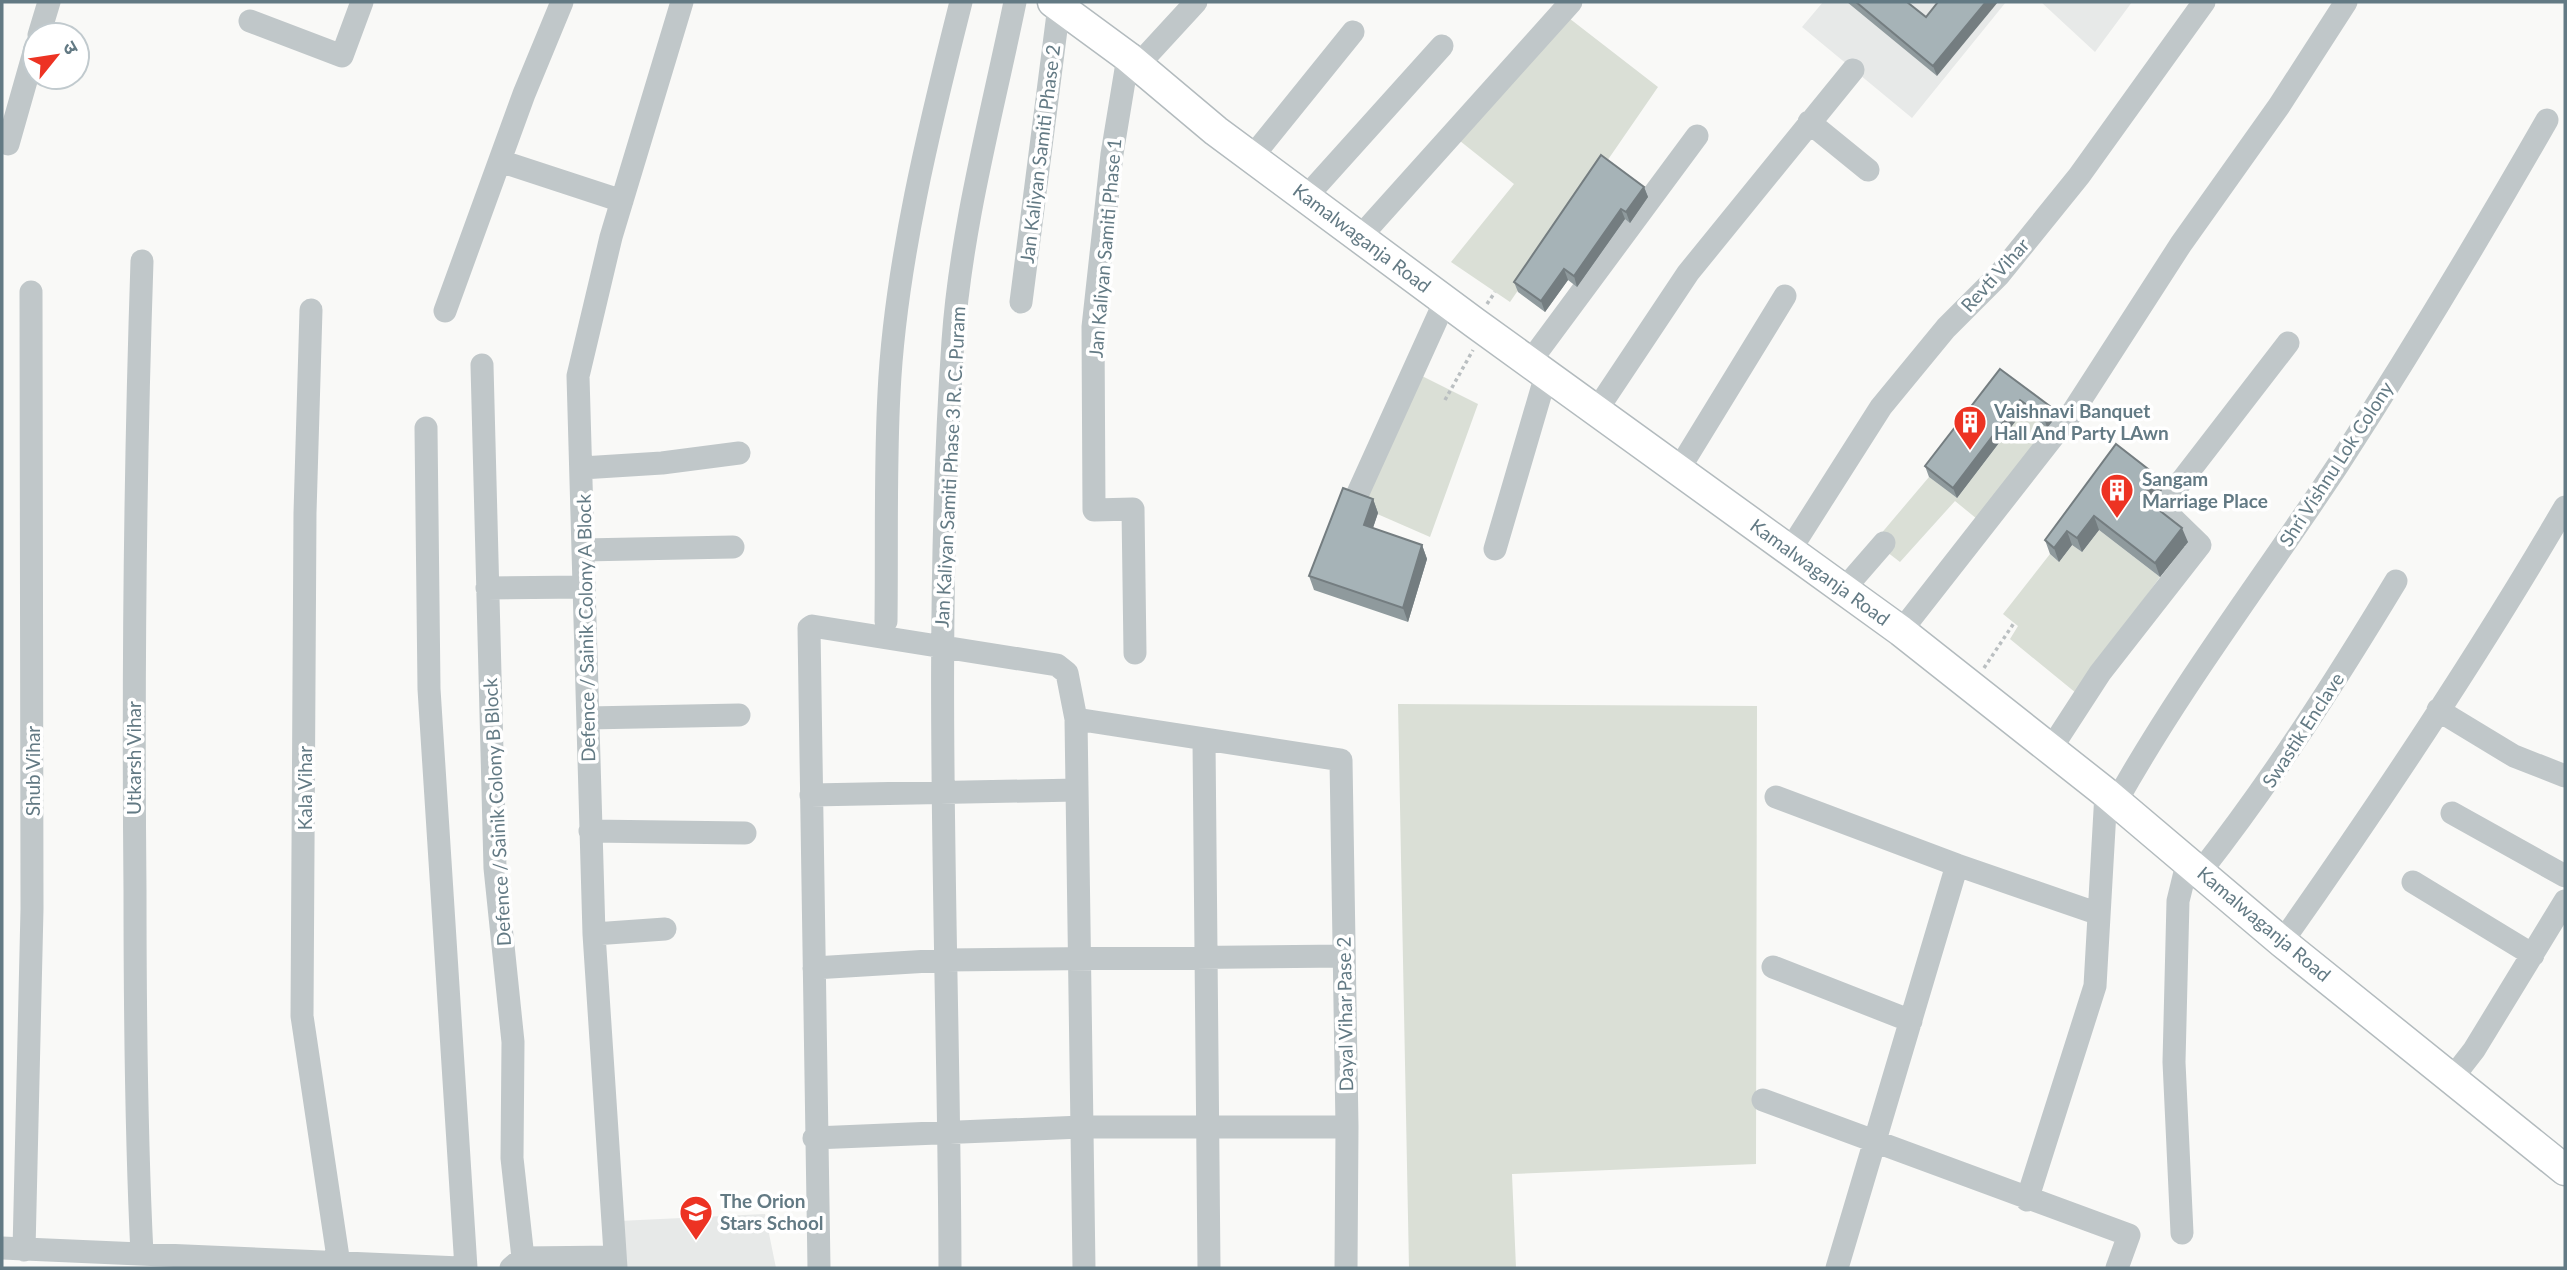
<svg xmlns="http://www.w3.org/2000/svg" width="2567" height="1270" font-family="Lato,'Noto Sans Devanagari',sans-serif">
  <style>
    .built { fill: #e7e9e8 }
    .green { fill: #dadfd6 }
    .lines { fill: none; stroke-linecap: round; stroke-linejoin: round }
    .major-casing { stroke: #b3bbbe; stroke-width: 33 }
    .path { stroke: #babfc1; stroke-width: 3.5; stroke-dasharray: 3.5 3.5; stroke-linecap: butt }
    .minor { stroke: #c0c7c9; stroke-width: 23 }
    .major { stroke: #fff; stroke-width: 30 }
    .wall { fill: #8f9a9d }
    .shaded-wall { fill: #747d80 }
    .building { fill: #a6b3b7; stroke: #747d80; stroke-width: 2 }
    .labels { text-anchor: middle; stroke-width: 7; stroke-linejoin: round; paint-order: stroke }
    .street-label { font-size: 19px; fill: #637a84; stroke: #fff }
    .poi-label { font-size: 19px; font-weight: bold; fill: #637a84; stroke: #fff; text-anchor: start }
  </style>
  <rect width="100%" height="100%" fill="#f9f9f7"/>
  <path class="built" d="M1823 2H2006L1912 118 1802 27Z
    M2041 2H2132L2095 52Z
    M765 1214 776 1268H624L619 1221Z"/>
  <path class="green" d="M1565 15 1658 87 1510 302 1451 262 1514 184 1455 137Z
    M1420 375 1478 404 1430 537 1359 506Z
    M2024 410 2047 428 1977 519 1955 501 1900 562 1874 542 1929 477 1957 498Z
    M2099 530 2160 577 2076 693 2010 639 2018 626 2003 614 2050 554 2059 562 2072 545 2082 552Z
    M1398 704 1757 706 1756 1164 1512 1174 1516 1268H1409Z"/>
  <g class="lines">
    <defs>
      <path id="major" d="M1053 2 1128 57 1216 131 1475 323 1901 631 2106 793 2282 942 2565 1170"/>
    </defs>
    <use href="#major" class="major-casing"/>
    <path class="path" d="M1487 304 1495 292
      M1445 400 1473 350
      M1984 668 2014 623"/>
    <path class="minor" d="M250 21 342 56 362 2
      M39 35 49 2
      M1128 57 1112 154 1093 327 1094 510 1133 509 1135 653
      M1138 65 1196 2
      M1809 122 1868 170
      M8 144 35 49
      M1252 157 1353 32
      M500 161 622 201
      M1306 197 1442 46
      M1360 237 1571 2
      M1021 302 1059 6
      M311 310 305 513 302 1016 339 1264
      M445 311 524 94 562 2
      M1529 363 1697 136
      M482 365 495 868 513 1042 512 1158 523 1258
      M1596 411 1688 273 1853 70
      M426 428 429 689 466 1268
      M582 468 662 463 739 453
      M1679 469 1785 296
      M1353 504 1445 301
      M1495 549 1546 375
      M583 550 733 547
      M1790 550 1881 407 1946 328 1999 275 2079 176 2204 2
      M487 588 583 587
      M1844 589 1884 543
      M886 621C887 545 885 468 889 393 895 266 930 124 961 2
      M1901 631 2074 410 2181 244 2279 106 2346 2
      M2438 710 2514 756 2565 776
      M588 718 739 715
      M1076 719 1084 1268
      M1204 741 1209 1268
      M2050 750 2100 673 2200 545 2164 510 2163 505 2288 343
      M811 795 1077 790
      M1776 797 1957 865 2099 914
      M2116 802C2182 684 2264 577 2338 465 2411 352 2480 237 2547 120
      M2452 813 2565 876
      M590 831 745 833
      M2201 871C2273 779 2335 682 2396 581
      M2413 882 2533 955
      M594 934 665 929
      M2282 942C2382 800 2478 656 2565 507
      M1773 967 1911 1021
      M814 968 946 960 1344 956
      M2453 1077 2474 1050 2565 901
      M1763 1100 2129 1235 2117 1268
      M814 1138 1082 1127H1347
      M2027 1200 2095 986 2106 793
      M2182 1233 2174 1062 2178 901 2188 860
      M2 1248 460 1268
      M24 1250 32 909 31 292
      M142 1254C136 1133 135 1011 135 890 133 680 135 470 142 261
      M511 1268 523 1258 614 1257
      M616 1268 594 934 578 376 611 237 682 2
      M819 1268 809 628 812 626 1057 665 1067 673 1076 719 1341 760 1347 1127 1346 1268
      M950 1268C949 959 932 650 953 341 961 227 992 114 1015 2
      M1837 1268 1957 865"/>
    <use href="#major" class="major"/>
  </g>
  <path class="wall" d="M1847 2H1907L1926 17 1937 76Z
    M1644 187 1648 197 1630 223 1625 219 1577 287 1568 280 1545 312 1518 292 1514 282Z
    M2000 369 2055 418 2047 428 2024 410 1957 498 1929 477 1925 466Z
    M2116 444 2162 490 2151 504 2188 542 2160 577 2099 530 2082 552 2072 545 2059 562 2050 554 2045 540Z
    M1373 499 1378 513 1373 528 1422 545 1427 559 1408 622 1314 590 1309 576Z"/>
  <path class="shaded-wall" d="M1986 2H1998L1937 76 1933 66Z
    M1644 187 1648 197 1630 223 1626 212Z
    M1621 209 1625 219 1577 287 1574 276Z
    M1564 269 1568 280 1545 312 1541 301Z
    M2020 400 2024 410 1957 498 1953 488Z
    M2051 407 2055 418 2047 428 2044 417Z
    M2157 476 2162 490 2146 510 2141 496Z
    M1373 499 1378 513 1369 539 1364 525Z
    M2094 516 2099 530 2082 552 2077 538Z
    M2182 528 2188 542 2160 577 2155 563Z
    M2067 531 2072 545 2059 562 2054 548Z
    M1422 545 1427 559 1408 622 1403 608Z"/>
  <path class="building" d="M1856 2H1907L1926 17 1938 2H1986L1933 66Z
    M1601 155 1644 187 1626 212 1621 209 1574 276 1564 269 1541 301 1514 282Z
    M2000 369 2051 407 2044 417 2020 400 1953 488 1925 466Z
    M2116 444 2157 476 2141 496 2182 528 2155 563 2094 516 2077 538 2067 531 2054 548 2045 540Z
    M1343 488 1373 499 1364 525 1422 545 1403 608 1309 576Z"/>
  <defs>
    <symbol id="building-pin" viewBox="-11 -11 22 30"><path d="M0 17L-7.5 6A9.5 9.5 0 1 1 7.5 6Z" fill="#ed3323" stroke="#fff"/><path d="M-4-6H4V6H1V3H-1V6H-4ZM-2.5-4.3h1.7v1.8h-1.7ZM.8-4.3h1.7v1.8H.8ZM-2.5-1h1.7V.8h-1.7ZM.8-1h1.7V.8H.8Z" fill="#fff"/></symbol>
    <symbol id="school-pin" viewBox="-11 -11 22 30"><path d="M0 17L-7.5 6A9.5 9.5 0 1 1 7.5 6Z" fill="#ed3323" stroke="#fff"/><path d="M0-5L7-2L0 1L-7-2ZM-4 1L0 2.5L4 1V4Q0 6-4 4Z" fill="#fff"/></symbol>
  </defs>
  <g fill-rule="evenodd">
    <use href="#building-pin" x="1951" y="403" width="38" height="52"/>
    <use href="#building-pin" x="2098" y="471" width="38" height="52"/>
    <use href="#school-pin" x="677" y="1193" width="38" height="52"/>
  </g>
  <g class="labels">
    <g class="street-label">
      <text transform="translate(1040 154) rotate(-83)" y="7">Jan Kaliyan Samiti Phase 2</text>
      <text transform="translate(1362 238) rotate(37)" y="7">Kamalwaganja Road</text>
      <text transform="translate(1105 248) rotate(-85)" y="7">Jan Kaliyan Samiti Phase 1</text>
      <text transform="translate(1995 275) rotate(-48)" y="7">Revti Vihar</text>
      <text transform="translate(2336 464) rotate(-57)" y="7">Shri Vishnu Lok Colony</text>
      <text transform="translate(950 467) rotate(-87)" y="7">Jan Kaliyan Samiti Phase 3 R. C. Puram</text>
      <text transform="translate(1820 572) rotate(36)" y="7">Kamalwaganja Road</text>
      <text transform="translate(586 628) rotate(-91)" y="7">Defence / Sainik Colony A Block</text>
      <text transform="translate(2303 730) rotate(-57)" y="7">Swastik Enclave</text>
      <text transform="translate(134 758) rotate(-90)" y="7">Utkarsh Vihar</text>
      <text transform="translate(33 771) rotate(-90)" y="7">Shub Vihar</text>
      <text transform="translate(305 788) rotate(-90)" y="7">Kala Vihar</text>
      <text transform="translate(497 812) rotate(-93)" y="7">Defence / Sainik Colony B Block</text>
      <text transform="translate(2264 924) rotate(40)" y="7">Kamalwaganja Road</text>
      <text transform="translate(1345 1014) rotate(-91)" y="7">Dayal Vihar Pase 2</text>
    </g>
    <g class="poi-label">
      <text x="1994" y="418">Vaishnavi Banquet<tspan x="1994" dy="22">Hall And Party LAwn</tspan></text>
      <text x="2142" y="486">Sangam<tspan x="2142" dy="22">Marriage Place</tspan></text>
      <text x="720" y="1208">The Orion<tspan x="720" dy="22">Stars School</tspan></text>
    </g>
  </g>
  <rect width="2567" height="1270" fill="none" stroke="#637a84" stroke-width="7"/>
  <g transform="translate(56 56) rotate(60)"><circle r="33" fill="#ffffff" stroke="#c1cace" stroke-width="2"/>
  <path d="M0-5L12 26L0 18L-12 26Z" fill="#ed3323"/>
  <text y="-10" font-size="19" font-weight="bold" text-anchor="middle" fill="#637a84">उ</text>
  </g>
</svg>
